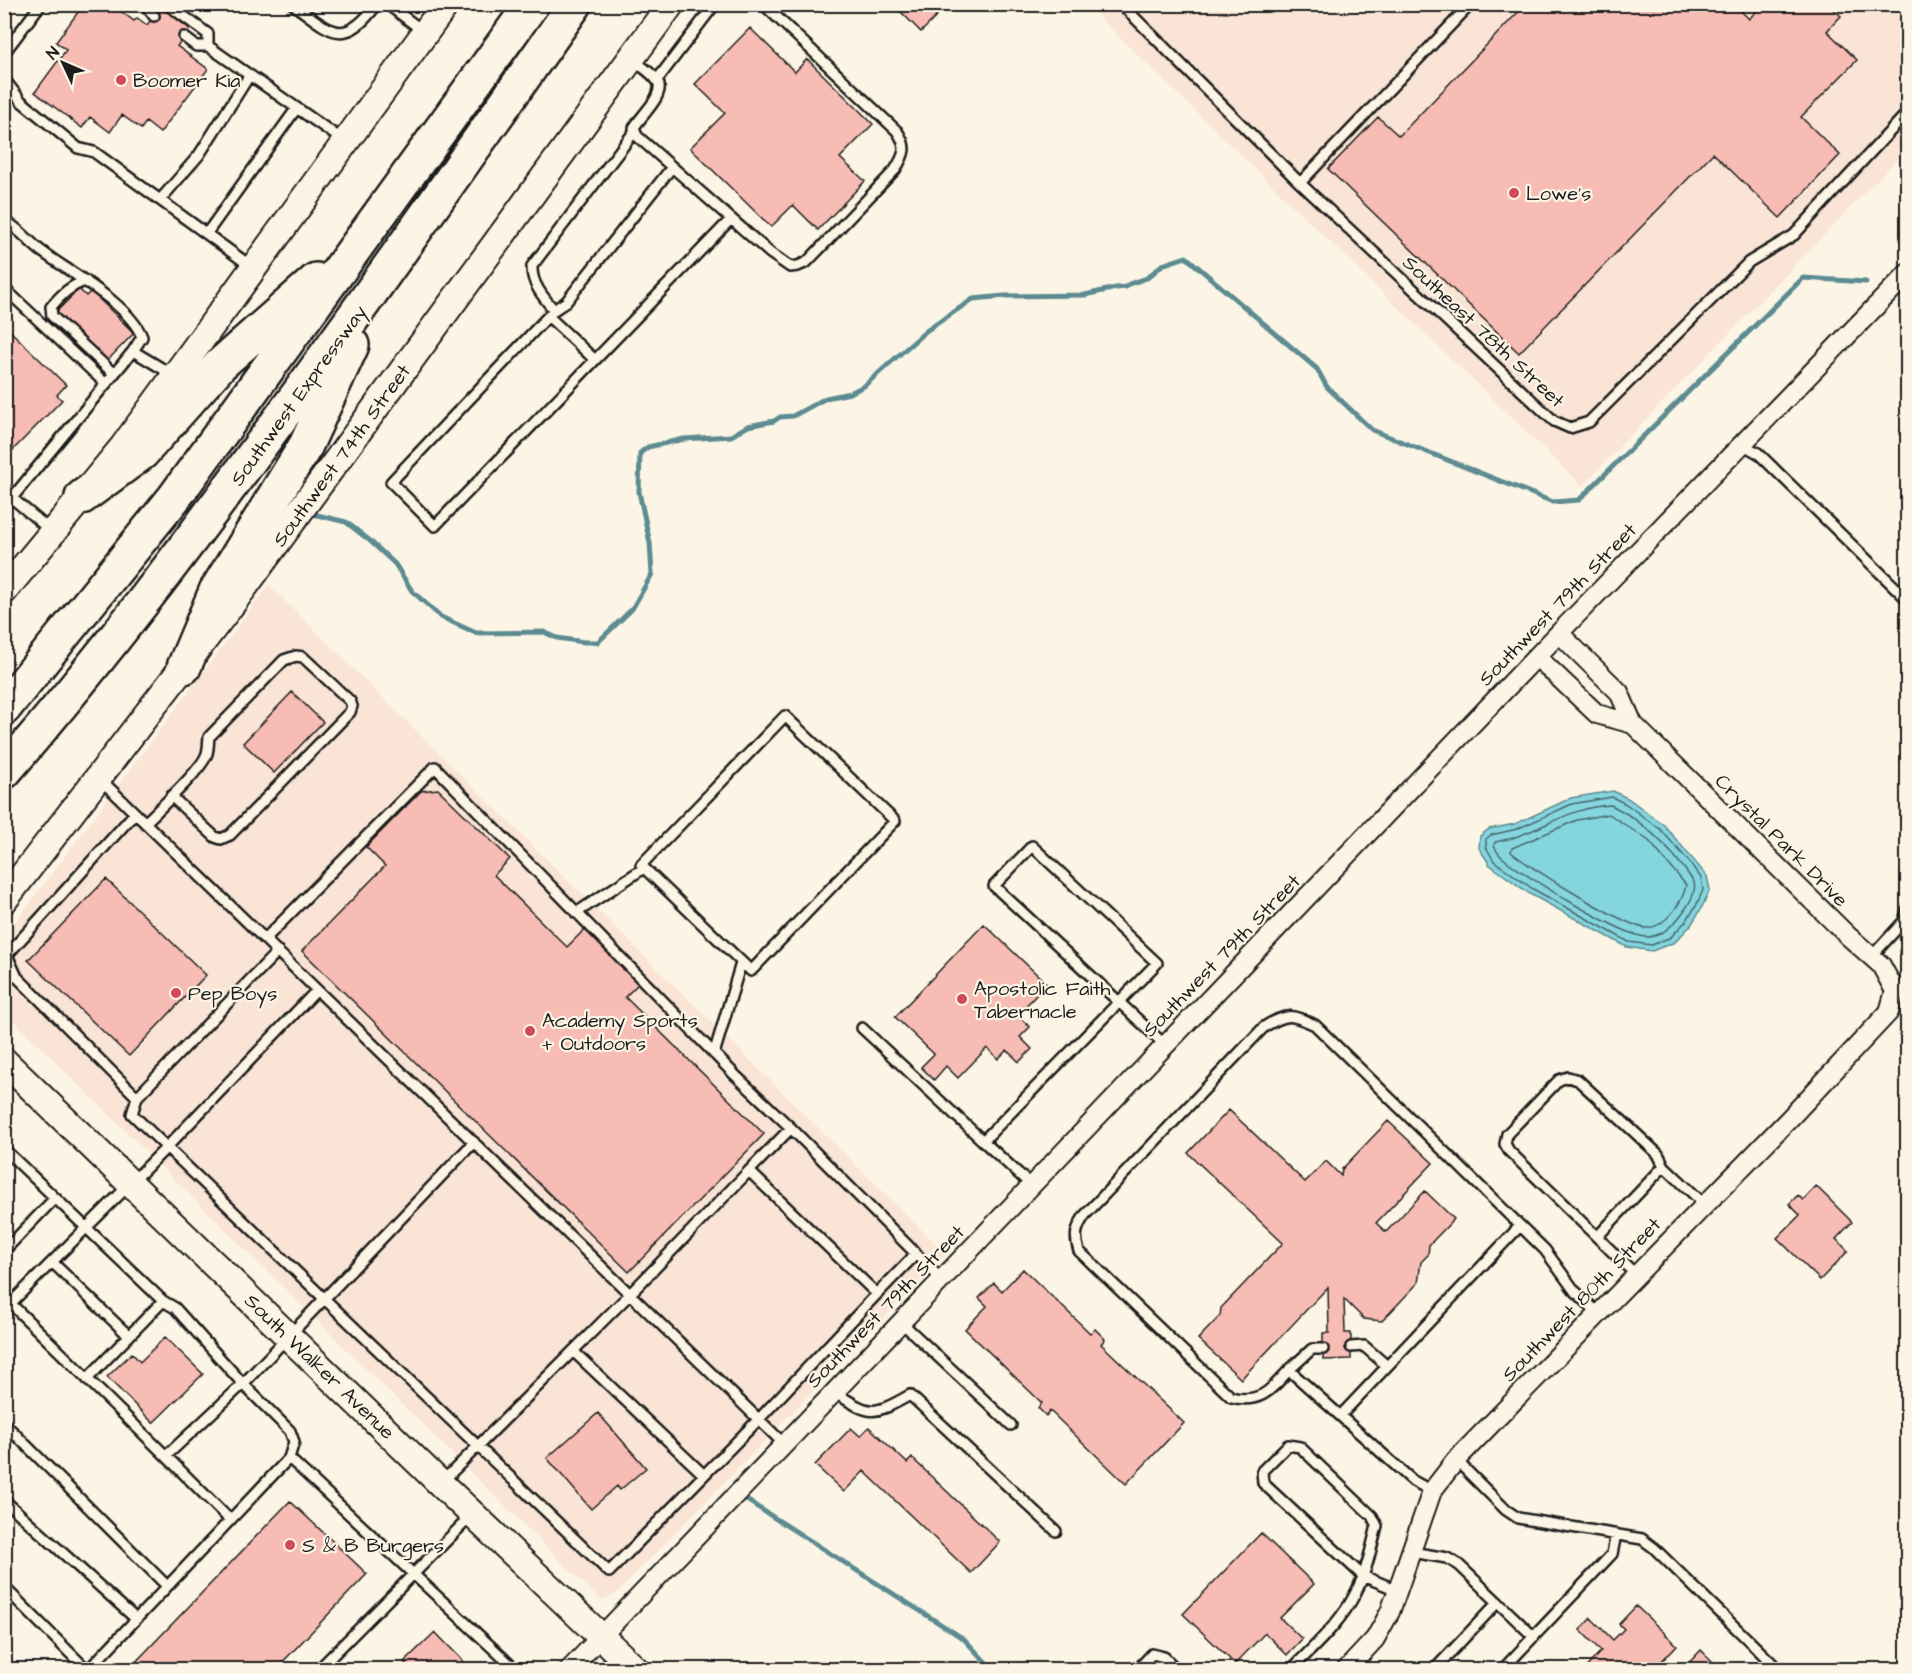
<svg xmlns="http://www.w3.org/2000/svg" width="1912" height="1674" font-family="'Architects Daughter',sans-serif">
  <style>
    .built { fill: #fae4d6 }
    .water { fill: #85d5df; stroke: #5b8b91; stroke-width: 1.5 }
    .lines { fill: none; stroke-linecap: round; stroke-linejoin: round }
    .shore { stroke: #46666a; stroke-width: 1.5 }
    .stream { stroke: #5b8b91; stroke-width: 5 }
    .building { fill: #f7bcb3; stroke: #1c1c1c; stroke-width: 1.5 }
    .lane-casing { stroke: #1c1c1c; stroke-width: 14 }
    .street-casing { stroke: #1c1c1c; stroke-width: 22 }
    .secondary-casing { stroke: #1c1c1c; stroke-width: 30 }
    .highway-casing { stroke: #1c1c1c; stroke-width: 38 }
    .lane { stroke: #fcf5e5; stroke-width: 9 }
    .street { stroke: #fcf5e5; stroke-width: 18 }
    .secondary { stroke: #fcf5e5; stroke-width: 26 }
    .highway { stroke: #fcf5e5; stroke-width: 33 }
    .poi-dot { fill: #d1495b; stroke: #fcf5e5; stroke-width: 2 }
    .labels { text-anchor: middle; stroke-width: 4.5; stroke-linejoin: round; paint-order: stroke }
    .poi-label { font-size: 20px; fill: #1c1c1c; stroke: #fcf5e5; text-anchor: start }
    .street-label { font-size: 20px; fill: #1c1c1c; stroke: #fcf5e5 }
  </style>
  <rect width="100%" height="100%" fill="#fcf5e5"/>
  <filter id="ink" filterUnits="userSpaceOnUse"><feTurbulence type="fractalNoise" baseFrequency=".0167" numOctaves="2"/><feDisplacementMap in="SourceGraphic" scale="12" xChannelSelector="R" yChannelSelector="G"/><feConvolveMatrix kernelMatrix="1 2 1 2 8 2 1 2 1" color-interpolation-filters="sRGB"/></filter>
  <g filter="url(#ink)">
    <path class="built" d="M1086 5H1907V149L1582 486Z
      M269 585 946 1254 616 1594 600 1600 5 1012 4 937Z"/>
    <path class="water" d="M1613 791 1629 799 1664 825 1707 876 1710 890 1701 909 1691 925 1675 942 1652 951 1627 947 1530 894 1490 865 1479 848 1480 836 1489 829 1515 824 1571 798Z"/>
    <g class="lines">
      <path class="shore" d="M1612 797 1626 804 1660 829 1687 859 1701 878 1703 890 1696 906 1686 921 1671 937 1652 945 1629 942 1533 889 1494 861 1486 847V839L1491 835 1517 829 1572 804Z
        M1611 805C1646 822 1672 850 1694 882 1697 893 1688 906 1681 915 1673 925 1661 937 1647 937 1624 937 1522 875 1502 857 1498 854 1496 850 1494 846L1495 842C1537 835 1566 807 1611 805Z
        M1609 814 1649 841 1686 885C1683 902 1666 926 1648 928 1630 930 1527 866 1511 852L1512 848 1577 820Z"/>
      <path class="stream" d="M313 514 346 522 369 540 395 564 412 591 441 617 476 633 544 632 557 638 584 642H598L632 609 652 574 650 543 639 492 640 453 648 447 684 439 731 436 748 426 774 421 780 417 793 416 826 398 850 393 864 386 926 331 973 299 1005 296 1085 295 1116 288 1126 287 1129 284 1147 278 1162 265 1186 257 1317 369 1327 387 1372 430 1553 502 1579 500 1803 278 1866 282
        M748 1501 964 1639 993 1670"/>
    </g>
    <path class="building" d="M84 4H111L134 21 137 18 147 25 161 7 190 29 177 46 208 69 160 133 146 122 141 129 122 115 110 132 90 117 82 128 35 92 66 50 56 42Z
      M325 4H363L362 9Z
      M893 4H929L927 7 937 16 921 32Z
      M1526 4H1734L1749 19 1763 4H1828L1841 16 1827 31 1857 60 1801 117 1840 155 1780 218 1713 153 1519 353 1328 169 1378 117 1399 136Z
      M750 28 795 72 807 59 873 124 840 158 865 181 818 230 793 205 771 227 690 148 725 113 695 84Z
      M79 289 86 296 91 291 134 333 107 361 56 312Z
      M4 325 66 385 57 395 62 400 7 456 4 454Z
      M292 692 323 722 274 773 243 743Z
      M438 789 510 859 494 875 567 947 586 928 641 981 625 997 764 1134 629 1272 302 951 385 866 366 847 421 791Z
      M106 879 206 975 129 1056 28 960Z
      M984 924 1047 984 1017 1015 1030 1027 1020 1037 1032 1049 1019 1062 1007 1050 998 1059 987 1048 958 1078 946 1066 934 1080 921 1067 934 1054 895 1017Z
      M1229 1110 1305 1182 1326 1161 1341 1176 1342 1169 1388 1121 1433 1163 1376 1223 1386 1232 1425 1191 1454 1219 1429 1245 1428 1255 1421 1262 1418 1283 1382 1321 1364 1319 1344 1299 1345 1333H1351V1359L1323 1360V1333H1329L1328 1287 1241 1379 1198 1339 1220 1316 1221 1308 1283 1243 1188 1153Z
      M1816 1186 1852 1222 1836 1239 1848 1251 1820 1280 1777 1238 1800 1215 1789 1204 1798 1195 1803 1200Z
      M1023 1269 1090 1333 1095 1329 1105 1339 1101 1344 1184 1423 1126 1484 1050 1411 1046 1416 1038 1408 1042 1403 965 1329 987 1306 979 1298 994 1283 1002 1291Z
      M165 1337 203 1374 153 1423 107 1377 132 1353 140 1362Z
      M598 1413 646 1468 620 1490 617 1486 591 1509 547 1458Z
      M869 1427 907 1463 912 1458 1000 1542 971 1573 864 1471 844 1492 815 1465 851 1428 860 1436Z
      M290 1501 367 1574 275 1670H128Z
      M1261 1533 1314 1584 1280 1618 1302 1639 1287 1655 1265 1633 1235 1664 1183 1614Z
      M1636 1606 1677 1645 1660 1663 1668 1670H1584L1601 1651 1580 1630 1591 1618 1613 1640 1624 1629 1619 1624Z
      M435 1632 472 1670H411L404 1662Z
      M1701 1650 1721 1670H1682Z"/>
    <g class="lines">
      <defs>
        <path id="lane" d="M145 4 154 16
          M167 4 208 34V46L344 141
          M293 4C331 32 344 49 377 4
          M387 4 423 31
          M1121 4 1300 183 1554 421 1570 428 1589 422 1749 262 1794 235 1908 112
          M184 37 196 46H208
          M4 53 41 4
          M632 59C640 66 653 73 658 82 665 96 640 116 634 128L637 136 770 253 790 267 798 266 807 262 895 170C905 154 908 147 897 131L763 4
          M4 79 21 101 78 148 94 152 252 267
          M657 80 715 4
          M634 132 532 266C531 283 543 297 554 310L391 482 435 526 731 219
          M1300 183 1471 4
          M160 200 199 155 249 76
          M4 221C19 227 30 244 44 253 72 274 129 304 142 337L133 351
          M207 233 296 109
          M86 281C71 285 61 295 51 307L52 316 114 374
          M4 288 106 384
          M554 310 566 302 672 167
          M548 316 595 360
          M1742 444 1758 453 1908 600
          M51 531 12 498 133 351 173 375
          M785 716 895 821 751 971 641 865Z
          M99 778 784 1444
          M135 813 7 955 17 977 137 1097 132 1114 609 1572 759 1419 877 1294 749 1171 630 1294 442 1482
          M145 823C159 809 200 771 206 756 209 750 208 743 209 737L284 660 296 656 303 657 350 701 352 706 350 712 230 835 221 839 215 837 171 796
          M1032 846 1157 963 1119 1002 994 886Z
          M576 913 644 868
          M265 939 435 767 735 1075 791 1128
          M1871 957 1904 921 1908 908
          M862 1028 983 1141
          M714 1054 741 963
          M137 1097 278 951
          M4 1149 163 1301 175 1308 243 1384 166 1456 11 1304
          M749 1171 791 1128 942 1280
          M1032 1186 983 1141 1119 1002 1166 1046
          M1597 1237 1664 1166
          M4 1251 55 1198
          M52 1262 129 1336
          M1636 1275 1509 1151 1505 1144 1507 1134 1559 1080 1568 1077 1578 1080 1658 1154 1664 1166 1705 1205
          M877 1294 916 1254
          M4 1310 167 1147 317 990
          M901 1322 1011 1425
          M1351 1347 1364 1346 1387 1366
          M573 1351 704 1475
          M1289 1370 1312 1349H1323
          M87 1379 163 1301
          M834 1392C871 1415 871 1417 910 1395L1056 1531
          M1341 1415 1519 1227
          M4 1423 167 1586
          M166 1456 230 1520
          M289 1458 516 1670
          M1456 1460 1506 1510 1518 1518 1642 1539 1654 1548 1779 1670
          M1432 1491 1413 1481 1289 1370C1271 1390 1260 1404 1231 1397L1079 1251C1074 1236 1076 1228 1085 1215L1264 1027C1287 1013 1291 1014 1315 1025L1545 1250 1574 1290 1599 1314
          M4 1500 136 1619
          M1411 1552 1447 1558 1459 1565 1534 1637
          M4 1587 87 1670
          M88 1670 289 1458 294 1442 290 1431 243 1384 474 1142
          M318 1670 471 1516
          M1137 1670 1152 1654 1164 1657 1177 1670
          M1291 1670C1314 1646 1341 1623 1356 1592 1367 1571 1371 1548 1377 1526L1372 1516 1300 1447 1288 1445 1262 1471 1263 1483 1363 1576 1397 1590
          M1434 1670 1498 1602
          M1502 1670 1612 1554 1616 1534"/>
        <path id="street" d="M1537 657 1597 714 1633 724
          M569 1670 1559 633 1908 273
          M1346 1670 1375 1639 1390 1612 1432 1491 1456 1460 1789 1119 1889 1012 1895 991 1881 965 1847 935 1633 724 1619 692 1559 633"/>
        <path id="secondary" d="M4 591 123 447 446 4
          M4 900 234 601 671 4
          M4 1061 445 1488 636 1670"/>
        <path id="highway" d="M82 497 142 453 221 364 316 280
          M184 667 216 591 306 445 352 345
          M4 708 174 498 532 4
          M4 772C103 658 193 538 282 416 381 280 478 142 575 4"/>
      </defs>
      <use href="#lane" class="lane-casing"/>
      <use href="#street" class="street-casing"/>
      <use href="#secondary" class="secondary-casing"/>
      <use href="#highway" class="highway-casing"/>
      <use href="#lane" class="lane"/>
      <use href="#street" class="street"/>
      <use href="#secondary" class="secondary"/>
      <use href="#highway" class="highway"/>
    </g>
  </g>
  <g class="poi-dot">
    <circle cx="121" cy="80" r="6"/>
    <circle cx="1514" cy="193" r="6"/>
    <circle cx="176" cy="993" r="6"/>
    <circle cx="962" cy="999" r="6"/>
    <circle cx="530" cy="1031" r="6"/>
    <circle cx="290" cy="1545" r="6"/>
  </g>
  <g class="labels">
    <g class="poi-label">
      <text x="133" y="87">Boomer Kia</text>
      <text x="1526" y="200">Lowe's</text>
      <text x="974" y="995">Apostolic Faith<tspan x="974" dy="23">Tabernacle</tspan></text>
      <text x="188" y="1000">Pep Boys</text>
      <text x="542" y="1027">Academy Sports<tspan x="542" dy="23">+ Outdoors</tspan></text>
      <text x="302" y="1552">S &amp; B Burgers</text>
    </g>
    <g class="street-label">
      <text transform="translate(1484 331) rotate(43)" y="7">Southeast 78th Street</text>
      <text transform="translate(298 395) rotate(-54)" y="7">Southwest Expressway</text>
      <text transform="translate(341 455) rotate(-54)" y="7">Southwest 74th Street</text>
      <text transform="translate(1557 604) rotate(-46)" y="7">Southwest 79th Street</text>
      <text transform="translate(1782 840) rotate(45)" y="7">Crystal Park Drive</text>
      <text transform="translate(1221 955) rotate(-46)" y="7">Southwest 79th Street</text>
      <text transform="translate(1581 1299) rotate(-46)" y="7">Southwest 80th Street</text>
      <text transform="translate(885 1306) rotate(-46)" y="7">Southwest 79th Street</text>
      <text transform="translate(320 1366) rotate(44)" y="7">South Walker Avenue</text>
    </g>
  </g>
  <rect width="1912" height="1674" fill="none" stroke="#fcf5e5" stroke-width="24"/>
  <rect x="12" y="12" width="1888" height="1650" fill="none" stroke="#1c1c1c" stroke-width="2" filter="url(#ink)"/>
  <g transform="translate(63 63) rotate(314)" stroke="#fcf5e5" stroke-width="4.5" paint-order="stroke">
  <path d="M0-4.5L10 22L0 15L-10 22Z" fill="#1c1c1c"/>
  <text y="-9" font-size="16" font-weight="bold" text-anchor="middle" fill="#1c1c1c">N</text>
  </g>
</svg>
